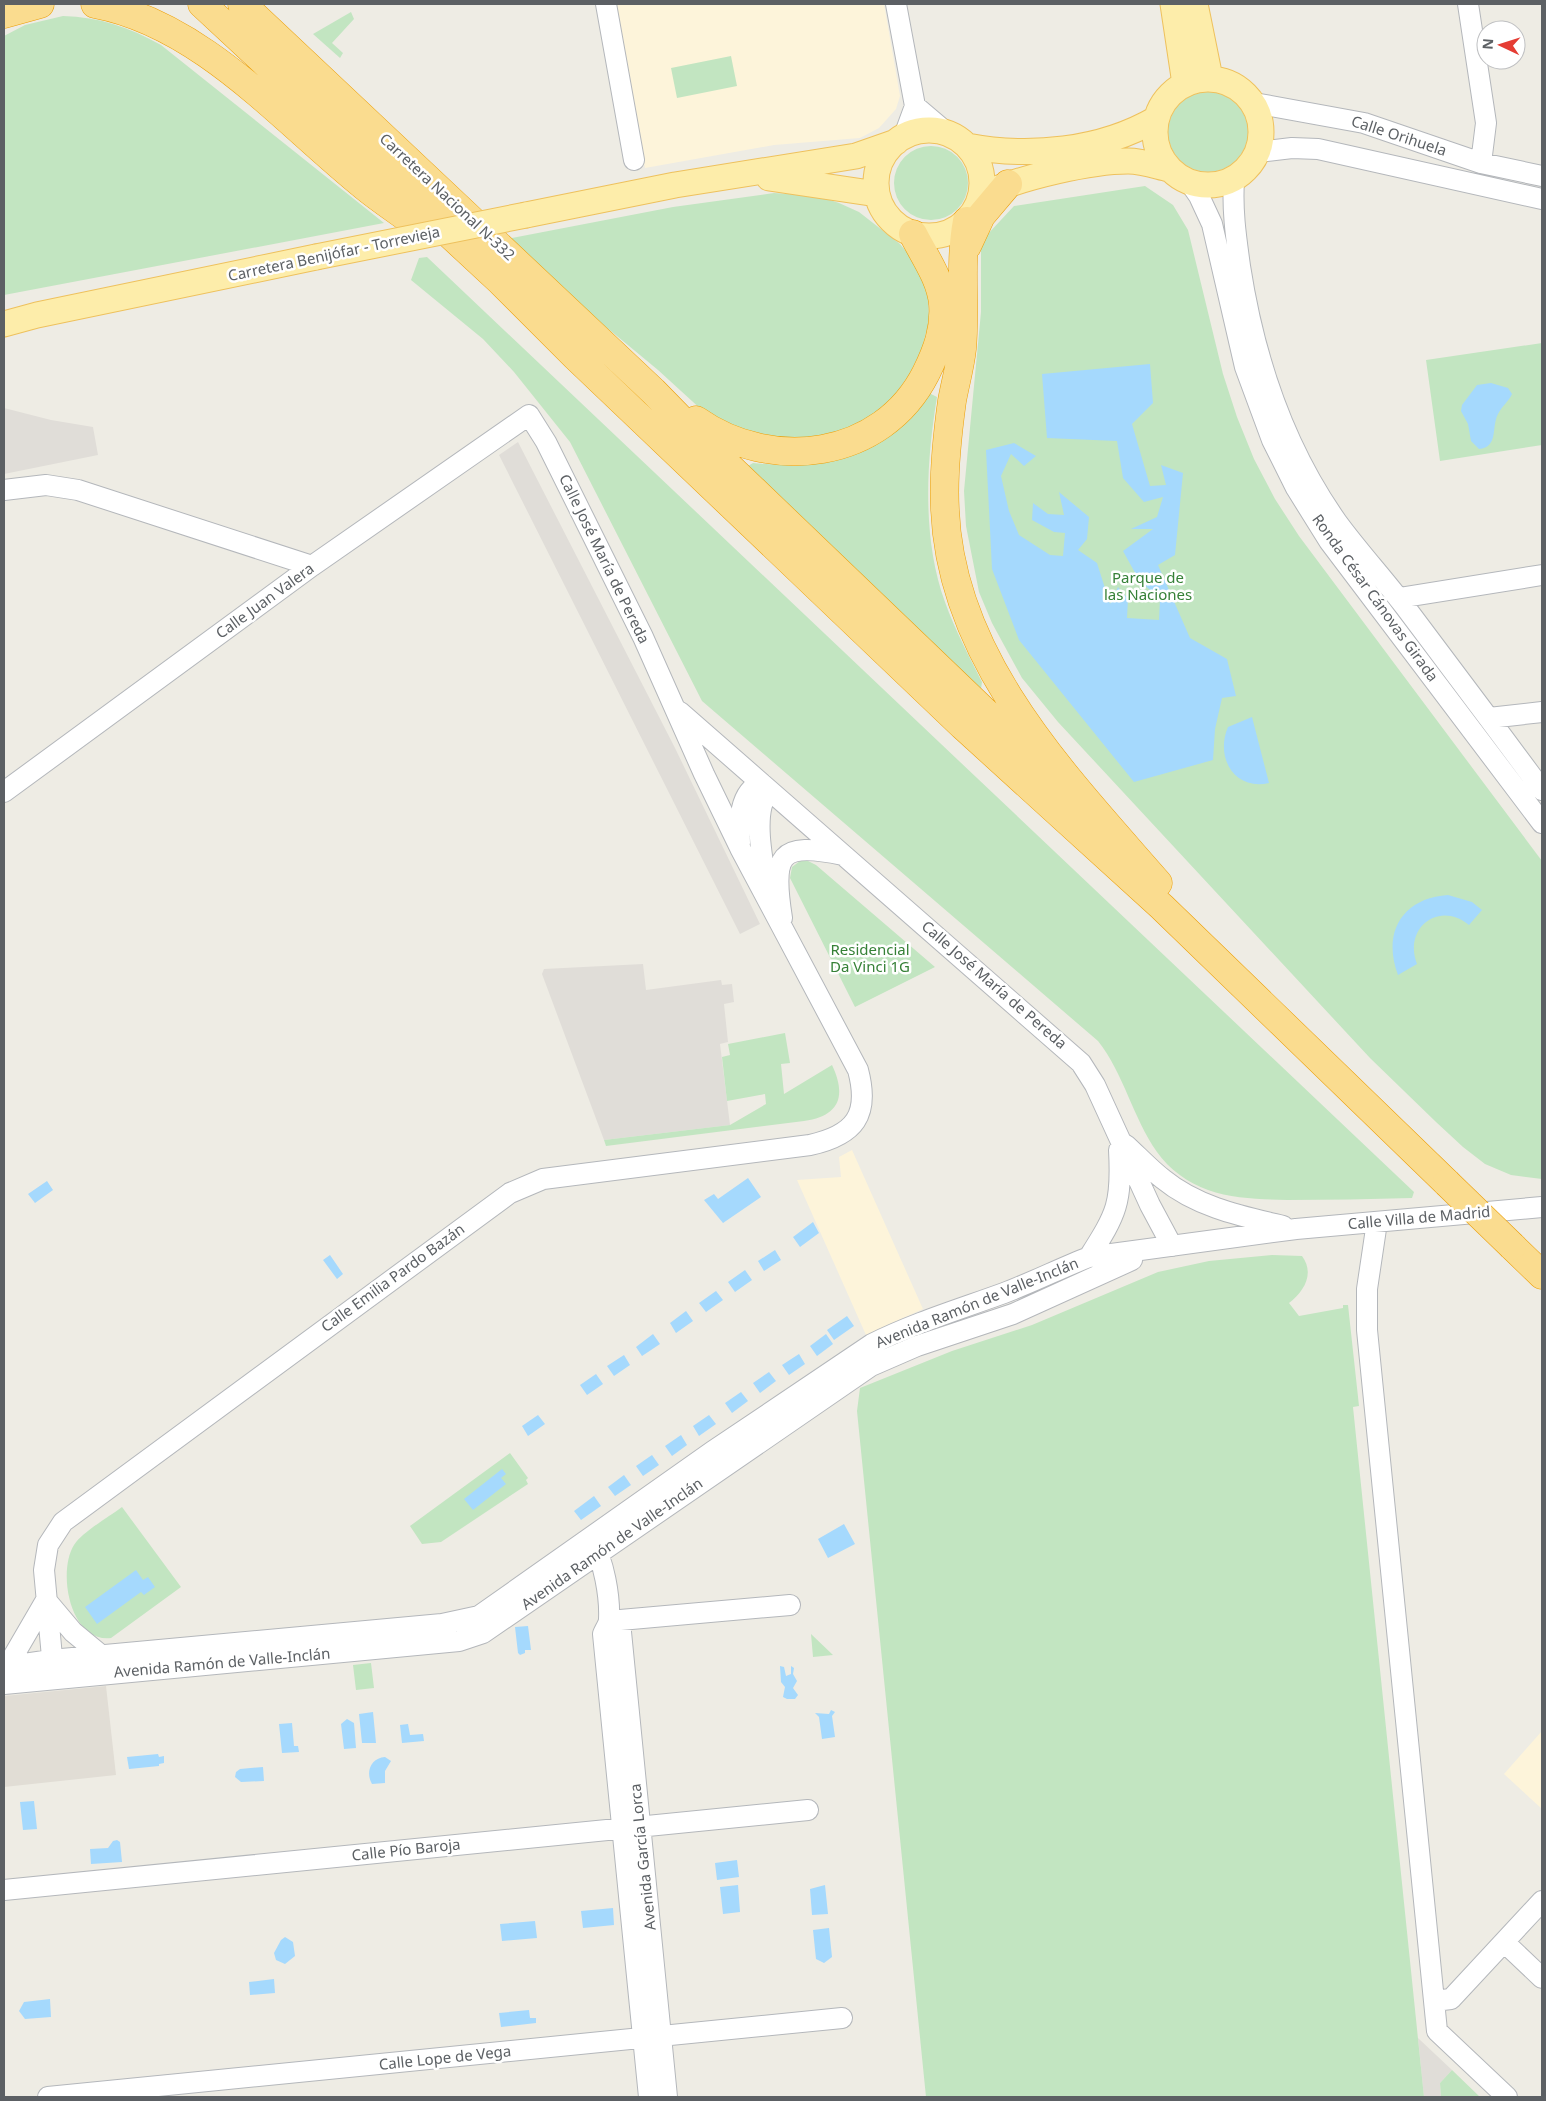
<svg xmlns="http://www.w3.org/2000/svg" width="1546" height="2101" font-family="'Noto Sans',sans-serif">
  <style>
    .commercial { fill: #fdf4da }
    .industrial { fill: #e0ddd8 }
    .education { fill: #e1ddd5 }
    .green { fill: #c2e5c1 }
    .water { fill: #a5d9fd }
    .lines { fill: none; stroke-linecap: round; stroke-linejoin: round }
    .minor-casing { stroke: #b4b7bb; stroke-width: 22 }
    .major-casing { stroke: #eec15d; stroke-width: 27 }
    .highway-casing { stroke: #ec9e06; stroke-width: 29 }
    .minor { stroke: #fff; stroke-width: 20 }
    .major { stroke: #fdedaa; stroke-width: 25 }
    .highway { stroke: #fadc8f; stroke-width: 28 }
    .major-bridge-casing { stroke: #eec15d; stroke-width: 27; stroke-linecap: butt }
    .highway-bridge-casing { stroke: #ec9e06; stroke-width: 29; stroke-linecap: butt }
    .major-bridge { stroke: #fdedaa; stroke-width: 25 }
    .highway-bridge { stroke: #fadc8f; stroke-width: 28 }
    .labels { text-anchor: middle; stroke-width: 5; stroke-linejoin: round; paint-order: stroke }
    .street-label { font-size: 15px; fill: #5c6064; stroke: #fff }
    .park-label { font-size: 15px; fill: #368137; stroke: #fff }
  </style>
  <rect width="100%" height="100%" fill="#eeece4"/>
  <path class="commercial" d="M614 4H884L900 96 896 109 879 128 860 138 774 145 645 168Z
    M852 1150 923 1309 866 1335 797 1180 841 1177 839 1157Z
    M1542 1731V1809L1504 1774Z"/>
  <path class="industrial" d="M4 408 51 420 93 427 98 455 4 474Z
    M518 442 675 748 760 924 740 934 499 455Z
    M643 964 646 990 721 980 722 985 732 984 734 1002 724 1004 728 1042 720 1044 730 1125 604 1140 542 974 544 969Z
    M1418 2038 1452 2070 1440 2083 1441 2097H1424Z"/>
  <path class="education" d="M106 1686 116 1775 4 1787V1696Z"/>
  <path class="green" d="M351 12 354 19 332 43 343 53 340 58 313 34Z
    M63 16C99 17 129 27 161 45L384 223 4 295V36L25 25Z
    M731 56 737 86 677 98 671 68Z
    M1168 132a40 40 0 1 1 80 0a40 40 0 1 1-80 0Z
    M894 183a37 37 0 1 1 74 0a37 37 0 1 1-74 0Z
    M1145 186 1173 205 1188 230 1223 374 1237 417 1254 459 1275 499 1299 536 1542 861V1179L1511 1175 1485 1164 1463 1147 1436 1122 1370 1058 1058 722 1022 678 992 623 979 592 966 526 964 491 981 312V247L986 236 1014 206Z
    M774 193 818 196 839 203 859 212 900 244 919 266 928 293 929 321 922 348 910 373 896 394 879 412 835 436 764 439 704 412 658 370 501 240 673 207Z
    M427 257 1414 1192 1412 1198C1371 1199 1329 1200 1287 1200 1261 1199 1233 1199 1208 1190 1188 1183 1169 1169 1157 1152 1133 1118 1124 1074 1098 1041L702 701 570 442 514 372 483 339 411 280 419 258Z
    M1542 343V445L1440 461 1426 360Z
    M929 393 937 397C926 463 922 539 945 602 955 630 969 656 982 682L981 689 748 466 753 463C826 470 887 457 929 393Z
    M800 861H808L816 865 935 967 855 1007 790 878 792 867Z
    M785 1033 790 1063 781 1064 784 1094 832 1065C847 1097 839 1116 804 1121L606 1146 604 1140 730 1125 766 1104 765 1094 727 1101 722 1057 730 1055 728 1044Z
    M1272 1255 1302 1256C1315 1274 1304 1291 1289 1303L1299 1316 1343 1308V1305H1348L1359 1406 1353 1407 1424 2097H926L857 1411 860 1388 952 1351 1032 1325 1158 1272 1209 1261Z
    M510 1453 528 1478 526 1480 528 1484 441 1542 422 1544 410 1526Z
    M122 1507 181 1587 111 1638C70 1643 57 1572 74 1545 82 1532 109 1517 122 1507Z
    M811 1634 833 1655 813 1657Z
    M371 1663 374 1688 356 1690 353 1665Z
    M1452 2070 1480 2097H1441L1440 2083Z"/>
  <path class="water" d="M1150 364 1153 403 1132 424 1150 486 1166 485 1161 465 1183 473 1175 555 1158 565 1190 638 1227 659 1236 696 1222 698 1215 729 1213 760 1134 782 1019 640 992 569 986 450 1014 443 1036 456 1024 466 1011 454 1001 476 1009 511 1019 535 1050 555 1063 556 1065 533 1054 532 1032 520 1033 503 1048 514 1064 515 1059 492 1089 517 1087 539 1078 550 1097 563 1110 604 1118 587 1128 599 1127 618 1159 620 1160 599 1139 580 1123 551 1153 529H1131L1157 517 1163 497 1144 502 1123 478 1117 441 1047 438 1042 374Z
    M1491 383 1508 388 1512 394C1509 401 1502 406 1498 414 1491 427 1499 447 1479 449L1471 441 1468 424 1461 411 1462 405 1477 385Z
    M1252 717 1269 783C1234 791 1215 757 1228 727Z
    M1448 895 1472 902 1482 910 1469 925C1439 900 1403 928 1417 964L1398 975C1382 933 1402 898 1448 895Z
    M748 1178 761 1197 723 1223 704 1200 714 1194 718 1199Z
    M47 1181 53 1190 35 1203 28 1194Z
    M813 1222 819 1233 800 1247 793 1237Z
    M775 1250 781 1260 764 1271 758 1261Z
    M330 1255 343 1274 337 1279 323 1260Z
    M745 1270 752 1280 735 1292 728 1282Z
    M716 1291 723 1300 706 1312 699 1303Z
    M686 1311 693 1321 676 1333 670 1323Z
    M847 1316 854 1326 834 1340 827 1330Z
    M653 1334 660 1344 642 1356 636 1347Z
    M826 1334 833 1344 817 1356 810 1346Z
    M799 1354 805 1364 789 1375 782 1365Z
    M624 1355 630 1365 614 1376 607 1366Z
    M769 1372 776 1381 760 1393 753 1383Z
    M596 1374 603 1384 587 1395 580 1385Z
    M741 1392 748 1401 732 1413 725 1403Z
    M538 1415 545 1424 528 1436 522 1426Z
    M709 1415 716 1424 699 1436 693 1426Z
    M681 1435 687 1445 672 1456 665 1446Z
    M652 1455 659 1465 643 1476 636 1466Z
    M502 1469 506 1474 501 1478 506 1484 473 1510 464 1499Z
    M624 1475 631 1485 615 1496 608 1487Z
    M594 1496 601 1506 581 1520 574 1511Z
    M844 1524 855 1544 828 1558 818 1539Z
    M136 1570 143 1580 148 1577 155 1587 144 1595 141 1592 97 1624 85 1607Z
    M528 1626 531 1650H525V1653L520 1655 518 1653 515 1627Z
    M780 1666 784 1667 786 1676 791 1674V1666L794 1668 793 1674 797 1681 793 1688 798 1695 795 1699H787L783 1697 785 1687 781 1682Z
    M831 1710 835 1712 832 1716 835 1737 822 1739 819 1717 815 1713 829 1714Z
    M373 1712 376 1743H362L359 1714Z
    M347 1719 354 1723 356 1748 344 1749 341 1724Z
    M292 1723 294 1746H298L299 1752 282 1753 279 1724Z
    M408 1724 410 1735 423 1734 424 1741 402 1743 400 1725Z
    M158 1754 159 1757 164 1756V1763L159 1764V1766L129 1769 127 1757Z
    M385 1757 391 1761 385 1771V1783L372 1784C365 1772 371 1758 385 1757Z
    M263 1767 264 1781 241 1782 235 1777 236 1772 240 1769Z
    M34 1801 37 1829 23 1830 20 1802Z
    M117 1840 120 1842 122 1862 91 1864 90 1849 108 1848 113 1841Z
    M737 1860 739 1877 717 1880 715 1863Z
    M738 1885 740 1912 723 1914 720 1887Z
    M825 1885 828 1914 812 1915 810 1889Z
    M613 1908 614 1925 583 1928 581 1911Z
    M535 1921 537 1938 502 1941 500 1924Z
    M829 1928 832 1957 824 1963 816 1959 813 1930Z
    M285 1937 293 1942 295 1956 285 1964 276 1960 274 1953 281 1940Z
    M274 1979 275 1993 250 1995 249 1982Z
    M50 1999 51 2017 25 2019 19 2011 24 2002Z
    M529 2010 530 2018H536V2023L501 2027 499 2013Z"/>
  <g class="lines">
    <defs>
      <path id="minor" d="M606 4 634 160
        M896 4 915 106 904 136
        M1468 4 1486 123 1481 163
        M1254 103 1364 123 1481 163 1542 176
        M915 106 948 134
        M1258 152 1292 148 1318 149 1542 199
        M1234 180C1232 210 1236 237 1240 266 1254 357 1284 447 1337 522 1359 552 1384 579 1406 608 1452 669 1497 729 1542 790
        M1190 183 1199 196 1212 224 1245 367 1272 440 1296 488 1329 541 1542 823
        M4 490 46 485 78 490 312 566
        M1399 598 1542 575
        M680 712 1081 1063 1095 1085 1150 1205 1172 1246
        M1489 718 1542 712
        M4 792 312 566 529 415 546 442 643 637 704 774 740 848 858 1070C870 1115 855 1135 810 1145L543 1179 510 1193 63 1522 48 1545 44 1570 54 1679
        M740 843C739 823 739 792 761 783
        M767 886C763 863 751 808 770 791
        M782 918C772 855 778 841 843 855
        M1126 1145C1138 1156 1150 1169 1163 1179 1197 1207 1241 1216 1283 1226
        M1377 1222 1367 1289V1330L1437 2031 1507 2097
        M1089 1257C1117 1213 1122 1203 1119 1150
        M592 1542C604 1560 610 1597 609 1619 609 1624 605 1629 603 1634L649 2097
        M46 1600 73 1632 102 1656
        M609 1621 621 1632 667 2097
        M609 1621 790 1605
        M4 1667 51 1660 442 1624 479 1616 713 1451 872 1344C914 1323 960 1309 1004 1293 1033 1282 1061 1268 1089 1257L1296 1229 1542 1207
        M7 1667 46 1600
        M4 1684 459 1641 483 1633 871 1366 917 1346 1013 1314 1132 1260
        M4 1890 808 1810
        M1504 1942 1542 1978
        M1434 2001 1451 1999 1542 1901
        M48 2097 842 2018"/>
      <path id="major" d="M1173 4 1185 84
        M1195 4 1210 78
        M1155 132a53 53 0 1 1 106 0a53 53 0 1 1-106 0Z
        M876 183a53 53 0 1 1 106 0a53 53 0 1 1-106 0Z
        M967 146C1029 158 1101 151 1156 119
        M769 178 877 194
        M989 192C1024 177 1090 161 1128 161 1142 161 1156 166 1169 169
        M526 215 675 185 856 156 896 142
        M4 324 37 315 316 257"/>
      <path id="highway" d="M95 4C202 24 282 120 364 186 382 201 403 214 422 229
        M202 4 501 282 575 356 963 726 1162 907 1447 1183
        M242 4 653 391 694 433 1007 733 1072 804
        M4 14 40 4
        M967 221C959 264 966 306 962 349 960 367 955 384 952 401 947 437 943 474 945 510 951 660 1065 776 1158 883
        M967 246 981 216 1008 184
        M696 420C771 473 882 460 926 373 937 351 945 329 943 304 941 279 924 256 913 234
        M1512 1246 1542 1275"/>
    </defs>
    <use href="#minor" class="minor-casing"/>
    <use href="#major" class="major-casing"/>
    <use href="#highway" class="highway-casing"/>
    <use href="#minor" class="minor"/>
    <use href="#major" class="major"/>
    <use href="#highway" class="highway"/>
    <defs>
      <path id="major-bridge" d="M316 257 526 215"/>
      <path id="highway-bridge" d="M1447 1183 1512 1246"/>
    </defs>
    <use href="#major-bridge" class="major-bridge-casing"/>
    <use href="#highway-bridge" class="highway-bridge-casing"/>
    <use href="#major-bridge" class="major-bridge"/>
    <use href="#highway-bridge" class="highway-bridge"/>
  </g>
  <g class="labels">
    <g class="street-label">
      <text transform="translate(1399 136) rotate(18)" y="5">Calle Orihuela</text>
      <text transform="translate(447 197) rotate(43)" y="5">Carretera Nacional N-332</text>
      <text transform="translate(334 254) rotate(-12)" y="5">Carretera Benijófar - Torrevieja</text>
      <text transform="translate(604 559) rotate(64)" y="5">Calle José María de Pereda</text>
      <text transform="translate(1375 598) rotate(54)" y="5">Ronda César Cánovas Girada</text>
      <text transform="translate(265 601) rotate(-36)" y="5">Calle Juan Valera</text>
      <text transform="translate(994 985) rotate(41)" y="5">Calle José María de Pereda</text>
      <text transform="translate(1419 1218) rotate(-5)" y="5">Calle Villa de Madrid</text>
      <text transform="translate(393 1278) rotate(-36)" y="5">Calle Emilia Pardo Bazán</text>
      <text transform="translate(977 1303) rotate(-22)" y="5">Avenida Ramón de Valle-Inclán</text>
      <text transform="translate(612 1544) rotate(-35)" y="5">Avenida Ramón de Valle-Inclán</text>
      <text transform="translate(222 1663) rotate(-5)" y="5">Avenida Ramón de Valle-Inclán</text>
      <text transform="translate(406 1850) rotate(-6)" y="5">Calle Pío Baroja</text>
      <text transform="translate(643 1857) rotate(-96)" y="5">Avenida García Lorca</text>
      <text transform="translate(445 2058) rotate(-6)" y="5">Calle Lope de Vega</text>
    </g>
    <g class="park-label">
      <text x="1148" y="583">Parque de<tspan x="1148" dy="17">las Naciones</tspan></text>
      <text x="870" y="955">Residencial<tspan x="870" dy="17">Da Vinci 1G</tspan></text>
    </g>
  </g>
  <rect width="1546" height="2101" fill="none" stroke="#5c6064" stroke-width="10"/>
  <g transform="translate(1501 45) rotate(274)"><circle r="24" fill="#ffffff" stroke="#bebfc1"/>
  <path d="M0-4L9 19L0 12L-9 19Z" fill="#e53c33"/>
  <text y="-8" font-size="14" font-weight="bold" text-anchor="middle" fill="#5c6064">N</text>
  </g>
</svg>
